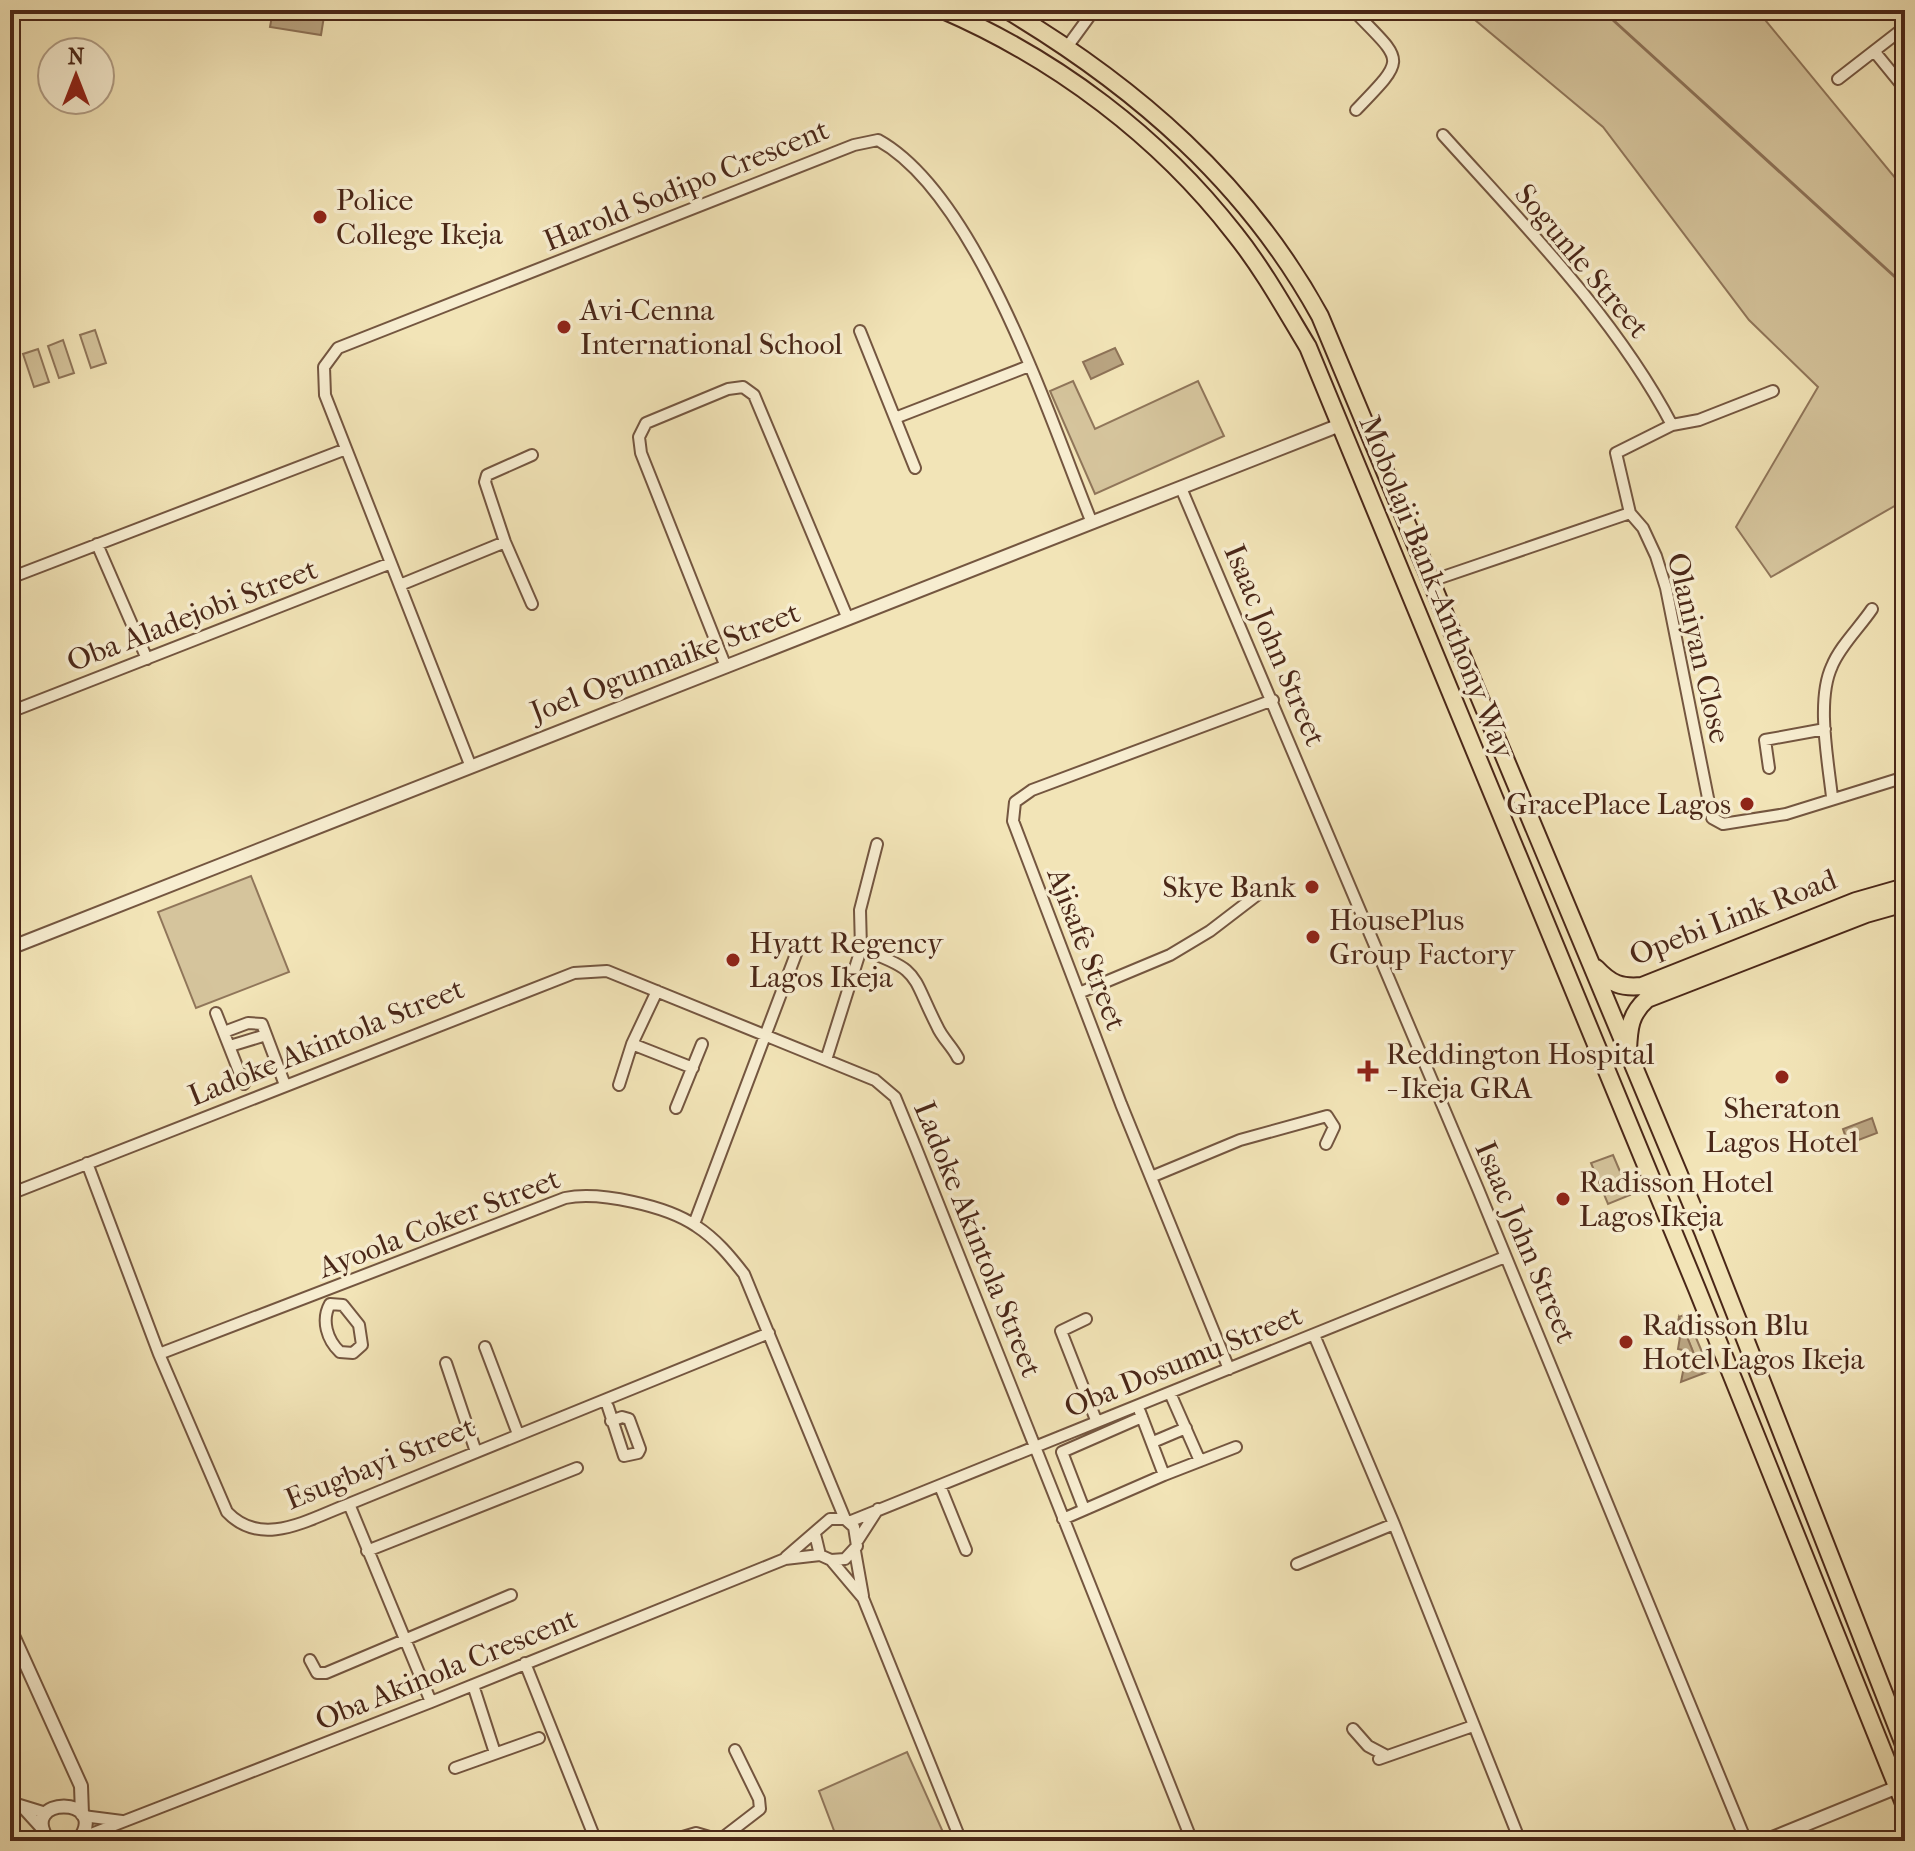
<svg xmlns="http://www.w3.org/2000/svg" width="1915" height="1851" font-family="'IM FELL French Canon',serif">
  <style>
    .green { fill: #d5c49c; stroke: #90765a; stroke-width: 2 }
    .water { fill: #b9a481; stroke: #8d7257; stroke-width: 2 }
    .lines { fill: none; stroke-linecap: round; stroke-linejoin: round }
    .stream { stroke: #8d7257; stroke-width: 3 }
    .minor-casing { stroke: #745640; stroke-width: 14 }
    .tertiary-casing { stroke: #745640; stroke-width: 16 }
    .primary-casing { stroke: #4a2718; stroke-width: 20 }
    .minor { stroke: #f7edd0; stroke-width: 10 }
    .tertiary { stroke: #f7edd0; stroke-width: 12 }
    .primary { stroke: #f2e4b7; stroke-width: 16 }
    .poi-dot { fill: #8f2418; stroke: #f7edd0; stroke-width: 3 }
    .labels { text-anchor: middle; stroke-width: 7; stroke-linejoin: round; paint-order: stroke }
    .street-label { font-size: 30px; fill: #4a2718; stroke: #f7edd0 }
    .poi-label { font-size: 30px; fill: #4a2718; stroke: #f7edd0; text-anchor: start }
  </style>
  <rect width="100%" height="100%" fill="#f2e4b7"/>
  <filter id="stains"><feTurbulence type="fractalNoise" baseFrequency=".0025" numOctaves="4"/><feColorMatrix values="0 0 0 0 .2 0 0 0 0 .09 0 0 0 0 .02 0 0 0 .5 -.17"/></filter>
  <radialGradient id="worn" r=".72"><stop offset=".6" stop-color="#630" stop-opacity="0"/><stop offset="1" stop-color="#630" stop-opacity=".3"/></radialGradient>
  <path class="green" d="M1463 10H1757L1896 179 1905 184V500L1771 577 1736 527 1818 387 1749 320 1603 127Z
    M95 330 106 363 91 368 80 335Z
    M63 340 74 373 59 378 48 346Z
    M38 349 49 382 34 387 23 354Z
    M1073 381 1095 429 1198 381 1224 436 1095 494 1050 391Z
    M251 876 289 972 196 1008 158 912Z
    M1613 1155 1630 1195 1608 1204 1591 1163Z
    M1686 1314 1710 1371 1702 1374 1679 1317Z
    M907 1752 947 1841H838L819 1791Z"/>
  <path class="water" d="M273 10 311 15 312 10H325L321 35 270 27Z
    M1115 348 1123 364 1091 379 1083 362Z
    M1872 1118 1877 1133 1848 1144 1843 1129Z
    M1679 1317 1702 1374 1681 1382 1687 1351 1678 1349 1680 1337 1675 1335Z"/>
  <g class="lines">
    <path class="stream" d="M1602 10 1905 286"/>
    <defs>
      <path id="minor" d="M1353 10C1404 63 1408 56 1356 110
        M1067 47 1094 10
        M1874 51 1905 89
        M1838 79 1905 27
        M1443 135C1525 226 1615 317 1672 425
        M860 331 915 468
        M1773 391 1699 420 1672 425 1616 453 1630 513 1643 528 1656 556 1666 588 1712 818 1723 824 1786 814 1905 777
        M895 418 1029 366
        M532 455 487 475 485 482 505 542 532 604
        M1181 488 1478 1189 1746 1841
        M97 544 147 659
        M10 578 346 449
        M1431 581 1630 513
        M400 585 505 542
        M726 667 641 453 639 437 646 423 728 389 743 387 754 395 848 619
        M10 712 391 563
        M471 767 325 395 324 367 338 348 854 145 878 140C978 195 1049 417 1092 523
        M1769 768 1765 740 1825 729
        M1832 797C1828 760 1816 700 1832 666 1840 646 1860 627 1872 609
        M861 949C922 971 910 973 937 1026 942 1038 952 1046 958 1058
        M1079 993 1170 955 1210 931 1257 895
        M216 1013 244 1084
        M224 1032 248 1023 262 1024 285 1085
        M632 1044 693 1068
        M230 1046 266 1035
        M826 1060 861 949 860 910 877 844
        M619 1085 632 1044 657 991
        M676 1108 702 1044
        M87 1163 159 1354 227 1512C262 1549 309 1519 349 1504L769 1333
        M1151 1177 1240 1140 1327 1116 1334 1127 1326 1144
        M10 1194 574 973 607 971 875 1080 895 1097 916 1148 1192 1841
        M694 1224 799 946
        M330 1304 343 1305 359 1325 362 1345 353 1353 340 1352C327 1340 321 1320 330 1304Z
        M1086 1319 1061 1331 1096 1420
        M1314 1335 1394 1524 1520 1841
        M485 1347 518 1434
        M159 1354 565 1198C600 1191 667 1206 696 1226 716 1239 730 1256 744 1274L845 1519
        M446 1363 476 1452
        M1229 1369 1121 1104 1013 821 1015 802 1032 790 1273 700
        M1170 1393 1200 1461
        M608 1407 624 1456 638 1453 640 1449 629 1419 622 1417 611 1421
        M1153 1442 1186 1428
        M1164 1475 1236 1447
        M940 1486 966 1550
        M349 1504 431 1702
        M1084 1509 1062 1452 1142 1417
        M1063 1519 1164 1475 1140 1412
        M849 1522 1505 1257
        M858 1540 878 1509
        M367 1551 577 1468
        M855 1551 863 1596
        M786 1557 830 1519H845L854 1527 857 1546 845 1559 831 1560 820 1555 815 1534
        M831 1560 863 1598 961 1841
        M1297 1564 1394 1524
        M310 1660 317 1673H326L511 1595
        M525 1663 596 1841
        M473 1685 495 1753
        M1353 1729 1368 1746 1385 1755
        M1379 1759 1473 1726
        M455 1768 539 1738
        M10 1802 46 1813
        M23 1808 43 1830
        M83 1816 122 1821
        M81 1838 431 1702 785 1559 820 1555
        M721 1839 760 1809 759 1799 735 1750
        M669 1841 696 1833 723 1841"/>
      <path id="tertiary" d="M10 948 1340 425
        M10 1629 81 1786 82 1814
        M49 1841C15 1795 113 1795 78 1841
        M1765 1841 1905 1784"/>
      <path id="primary" d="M943 10C1056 59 1159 136 1235 234 1263 269 1285 309 1308 347L1697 1289 1905 1806
        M1007 10C1136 87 1247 183 1320 316L1704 1234 1905 1747
        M1596 968C1611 984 1621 988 1642 986L1856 901 1905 887
        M1628 1050C1629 1028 1630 1014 1647 999L1866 914 1905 903"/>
    </defs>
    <use href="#minor" class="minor-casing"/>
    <use href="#tertiary" class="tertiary-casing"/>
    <use href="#primary" class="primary-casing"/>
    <use href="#minor" class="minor"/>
    <use href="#tertiary" class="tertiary"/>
    <use href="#primary" class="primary"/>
  </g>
  <g class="poi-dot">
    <circle cx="320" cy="217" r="8"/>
    <circle cx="564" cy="327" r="8"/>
    <circle cx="1747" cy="804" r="8"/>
    <circle cx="1312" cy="887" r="8"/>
    <circle cx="1313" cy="937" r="8"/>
    <circle cx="733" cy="960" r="8"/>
    <path d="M1364 1059h8v8h8v8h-8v8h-8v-8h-8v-8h8z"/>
    <circle cx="1782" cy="1077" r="8"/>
    <circle cx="1563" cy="1199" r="8"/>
    <circle cx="1626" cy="1342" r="8"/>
  </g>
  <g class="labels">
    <g class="street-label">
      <text transform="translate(686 185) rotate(-22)" y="10">Harold Sodipo Crescent</text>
      <text transform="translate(1582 261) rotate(50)" y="10">Sogunle Street</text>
      <text transform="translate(1437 587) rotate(68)" y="10">Mobolaji Bank-Anthony Way</text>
      <text transform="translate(192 615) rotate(-21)" y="10">Oba Aladejobi Street</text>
      <text transform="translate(1275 645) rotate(67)" y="10">Isaac John Street</text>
      <text transform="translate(1699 648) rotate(77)" y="10">Olaniyan Close</text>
      <text transform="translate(665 662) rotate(-21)" y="10">Joel Ogunnaike Street</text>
      <text transform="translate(1733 917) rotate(-21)" y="10">Opebi Link Road</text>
      <text transform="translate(1087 949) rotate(69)" y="10">Ajisafe Street</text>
      <text transform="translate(326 1042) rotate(-22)" y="10">Ladoke Akintola Street</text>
      <text transform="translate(439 1223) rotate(-21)" y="10">Ayoola Coker Street</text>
      <text transform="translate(978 1239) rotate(68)" y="10">Ladoke Akintola Street</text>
      <text transform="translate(1526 1242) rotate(67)" y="10">Isaac John Street</text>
      <text transform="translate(1183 1361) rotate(-22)" y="10">Oba Dosumu Street</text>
      <text transform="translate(380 1463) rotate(-22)" y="10">Esugbayi Street</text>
      <text transform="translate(446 1669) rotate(-22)" y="10">Oba Akinola Crescent</text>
    </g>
    <g class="poi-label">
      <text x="336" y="210">Police<tspan x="336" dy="34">College Ikeja</tspan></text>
      <text x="580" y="320">Avi-Cenna<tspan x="580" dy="34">International School</tspan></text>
      <text x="1731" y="814" text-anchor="end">GracePlace Lagos</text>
      <text x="1296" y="897" text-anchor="end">Skye Bank</text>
      <text x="1329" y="930">HousePlus<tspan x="1329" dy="34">Group Factory</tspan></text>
      <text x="749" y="953">Hyatt Regency<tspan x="749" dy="34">Lagos Ikeja</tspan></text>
      <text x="1386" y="1064">Reddington Hospital<tspan x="1386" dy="34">- Ikeja GRA</tspan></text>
      <text x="1782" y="1118" text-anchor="middle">Sheraton<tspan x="1782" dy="34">Lagos Hotel</tspan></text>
      <text x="1579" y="1192">Radisson Hotel<tspan x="1579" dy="34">Lagos Ikeja</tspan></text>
      <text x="1642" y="1335">Radisson Blu<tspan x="1642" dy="34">Hotel Lagos Ikeja</tspan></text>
    </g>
  </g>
  <rect width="1915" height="1851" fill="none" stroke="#f2e4b7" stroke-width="40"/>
  <rect x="12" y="12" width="1891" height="1827" fill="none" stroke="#4a2718" stroke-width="4"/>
  <rect x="20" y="20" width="1875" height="1811" fill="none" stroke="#4a2718" stroke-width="2"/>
  <g transform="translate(76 76)"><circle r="38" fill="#f7edd0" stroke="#b29e86" stroke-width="2"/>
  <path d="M0-6L14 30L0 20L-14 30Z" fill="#8f2418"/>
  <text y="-12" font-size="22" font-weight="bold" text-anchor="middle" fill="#4a2718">N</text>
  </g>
  <rect width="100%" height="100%" filter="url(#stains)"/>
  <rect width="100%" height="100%" fill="url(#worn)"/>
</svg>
